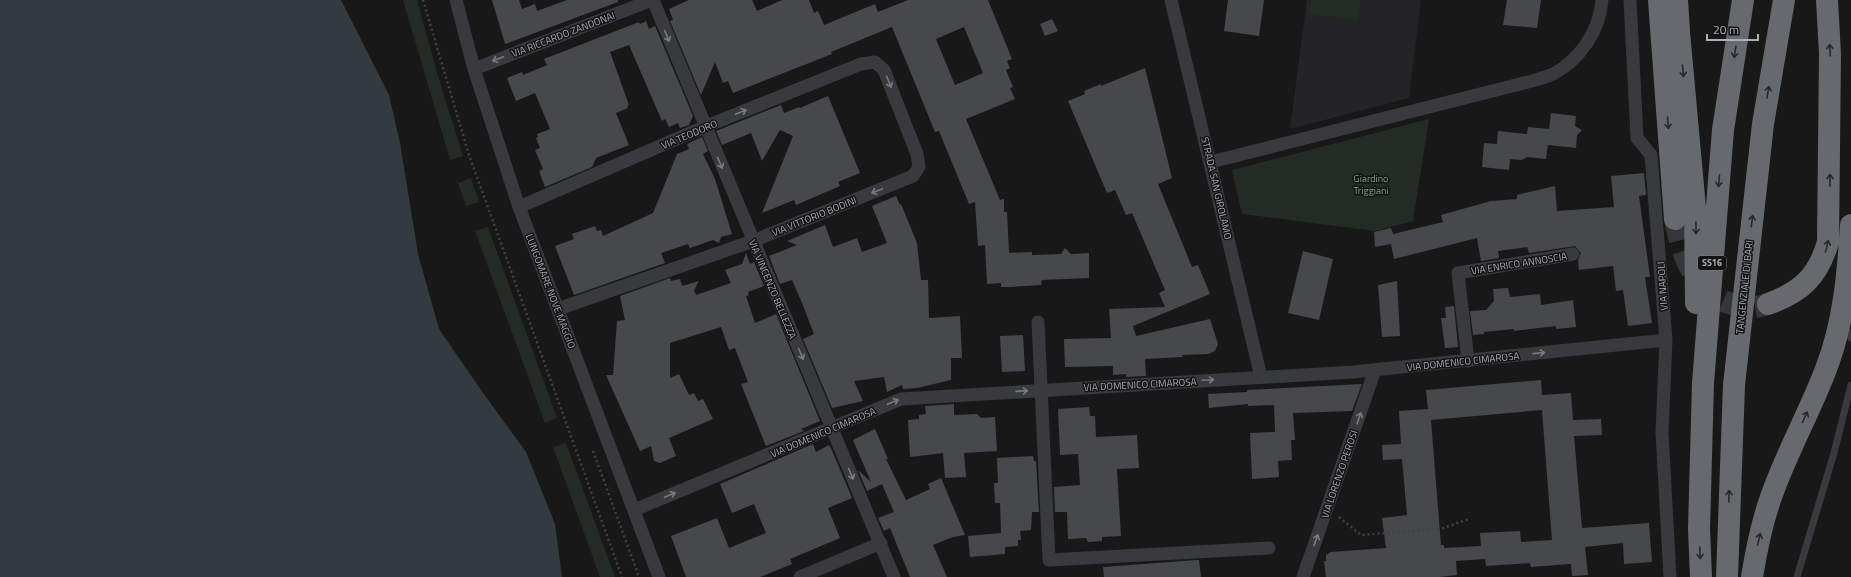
<svg xmlns="http://www.w3.org/2000/svg" width="1851" height="577" font-family="'Titillium Web',sans-serif">
  <style>
    .built { fill: #242426 }
    .green { fill: #242b24 }
    .water { fill: #333b41 }
    .building { fill: #47484b; fill-rule: evenodd }
    .lines { fill: none; stroke-linecap: round; stroke-linejoin: round }
    .highway-tunnel { stroke: #353639; stroke-width: 22; stroke-dasharray: 22 11; stroke-linecap: butt }
    .path { stroke: #3f4145; stroke-width: 2.5; stroke-dasharray: 2 3; stroke-linecap: butt }
    .lane { stroke: #393a3e; stroke-width: 7 }
    .street { stroke: #393a3e; stroke-width: 13 }
    .highway { stroke: #66696e; stroke-width: 22 }
    .highway-bridge { stroke: #66696e; stroke-width: 22 }
    .oneway { stroke: #787b81 }
    .oneway2 { stroke: #28282a }
    .labels { text-anchor: middle; stroke-width: 3; stroke-linejoin: round; paint-order: stroke }
    .shield { fill: #131314; stroke: #7d8186; stroke-width: 1 }
    .shield-label { font-size: 9px; font-weight: bold; fill: #abb0b7 }
    .street-label { font-size: 10px; fill: #abb0b7; stroke: #131314 }
    .park-label { font-size: 10px; fill: #85a085; stroke: #131314 }
  </style>
  <rect width="100%" height="100%" fill="#181819"/>
  <path class="built" d="M1307 0H1421L1409 98 1290 129Z"/>
  <path class="green" d="M403 0H417L438 76 463 156 450 160Z
    M1311 0H1361L1358 20 1309 14Z
    M1429 119 1413 221 1375 231 1242 214 1232 170Z
    M471 178 479 202 466 206 458 183Z
    M488 227 557 418 545 423 475 231Z
    M566 443 615 577H600L553 447Z"/>
  <path class="water" d="M0 0H341L389 95 400 143 418 254 439 329 481 390 526 452 555 524 562 577H0Z"/>
  <path class="building" d="M492 0H519L522 9 535 4 537 11 567 0H618V2L505 44Z
    M689 0H752L757 11 782 0H809L814 13 818 11 824 25 875 4 878 12 908 0H988L1012 59 1007 61 1010 68 1006 70 1013 87 1010 88 1015 99 966 119 1000 200 1004 199V212H1007L1009 253 1032 252V255L1061 254 1065 248 1071 254 1089 253V278L1042 280 1041 285 1010 287H1001V283L987 284 985 245 978 246 975 202 969 204 939 131 935 132 892 27 831 52 832 54 733 93 728 81 723 83 715 62 701 95 670 21 673 20 669 9ZM964 27 983 73 955 85 936 39Z
    M1228 0H1264L1259 36 1224 31Z
    M1507 0H1541L1537 28 1503 25Z
    M1052 19 1058 31 1045 36 1040 24Z
    M646 21 649 29 655 26 693 116 689 125 680 128 678 123 669 127 665 119 662 121 629 45 610 52 629 105 627 106 628 108 616 113 629 145 596 158 592 167 545 187 539 171 543 169 535 150 540 148 536 138 538 137 537 134 550 129 535 93 516 101 507 78 522 72 523 75 547 65 544 59 639 22 640 24Z
    M1145 68 1172 178 1158 184 1192 267 1198 265 1210 294 1133 326 1136 336 1210 319 1218 344 1215 351 1208 354 1182 355 1183 357 1145 359 1146 376 1126 377V374L1113 375V366L1065 367 1064 339 1111 338 1109 309 1165 307 1159 293 1165 290 1132 213 1126 215 1115 190 1107 193 1068 101 1085 94 1084 91 1101 84V86Z
    M828 96 860 173 838 182 840 186 796 205 794 200 762 213 793 136 780 130 762 161 751 133 722 145 716 131 781 105 784 113 799 107 800 108Z
    M1551 113 1576 116 1575 126 1582 130 1577 135 1576 148 1548 145 1546 159 1527 157 1522 160 1510 159 1509 170 1482 167 1484 143 1497 144 1498 131 1527 134 1528 127 1549 129Z
    M702 137 708 151 703 154 715 179 732 234 721 237 719 243 713 240 690 248 688 244 661 253 665 263 574 295 555 246 574 239 572 234 595 226 597 231 601 230 603 236 653 213 677 154 689 149 687 144Z
    M1644 173 1646 195 1639 196 1650 277H1645L1652 323 1628 326 1623 290 1616 291 1613 266 1579 270 1578 260 1581 253 1575 246 1529 253 1527 247 1498 251 1499 258 1481 261 1477 238 1394 259 1391 244 1375 247 1374 232 1391 228 1393 234 1443 222 1441 215 1491 201 1517 199V195L1555 186 1557 211 1614 207 1611 176Z
    M896 196 900 205 901 204 917 243 921 280H928L929 318 960 316 962 358H951V380L917 388 903 389 902 385 887 392 884 377 854 381 863 401 832 408 803 339 814 334 802 303 792 280 780 284 769 256 797 245 787 241 825 225 833 247 857 238 862 252 887 243 872 206Z
    M1303 251 1333 259 1319 320 1288 313Z
    M746 253 750 264 754 262 764 286 748 292 749 295 746 296 755 323 776 314 820 421 801 429 804 431 766 446 741 384 748 382 735 348 729 350 721 327 670 343V378L679 374 689 395 694 393 698 401 703 399 713 419 669 438 676 456 660 463 654 461 651 446 640 451 606 375H613L617 321 625 320 620 296 670 278 671 281 680 279 682 286 699 281 694 290 696 295 731 283 725 270 742 264Z
    M1397 281 1400 336 1382 337 1378 285Z
    M1508 288 1510 297 1540 294 1541 305 1573 300 1576 327 1556 329V326L1514 331V329L1484 332V334L1473 335 1470 311 1486 310 1494 301 1493 289Z
    M1454 306 1458 347 1445 348 1441 318H1446L1445 307Z
    M1023 335 1025 371 1002 372 1000 336Z
    M1541 380 1542 395 1571 393 1573 420 1601 419 1602 435 1574 436 1582 528 1649 523 1652 562 1624 564 1623 543 1585 547 1588 575 1572 576 1571 564 1531 567 1530 563 1486 566 1485 559 1456 561 1457 575 1439 577H1326L1324 561H1326V555L1331 552 1386 548 1382 518 1407 515 1402 459 1383 460 1382 445 1401 444 1399 411 1428 409 1426 390ZM1542 410 1552 540 1521 542 1520 531 1480 533 1481 546 1444 548V545H1441L1431 420Z
    M1362 384 1352 411 1293 413 1295 440H1291L1292 460 1278 461 1279 477 1252 479 1250 433 1275 432 1274 405 1248 406V404L1209 408 1208 394 1247 392V390Z
    M954 404V415L977 414 981 418 995 417 997 451 964 453 966 477 945 478 943 453 910 457 908 420 919 419V415L926 414 925 406Z
    M1089 407 1090 416H1095L1096 437 1137 435 1139 468 1117 469 1121 536 1102 537V541L1088 542 1086 538 1068 539 1067 512H1055L1054 487 1080 485 1078 454 1060 455 1058 409Z
    M875 429 888 459H886L906 500 930 489 928 484 941 478 965 535 953 537 933 545 947 577H910L890 528 884 531 878 518 894 512 882 484 867 491 858 470 871 482 853 440Z
    M813 444 816 452 829 445 831 448 852 498 828 508 840 538 790 559 792 564 760 577H686L671 536 717 518 729 548 766 533 754 504 732 513 720 484Z
    M1033 456 1034 461H1036L1039 512H1032L1031 530 1020 531 1021 540H1018V546L1005 547V554L970 557 968 536 1001 533 1000 503H995L994 483H998L997 458Z
    M1197 560H1199L1201 577H1104L1103 567Z"/>
  <g class="lines">
    <path class="highway-tunnel" d="M1675 219C1682 254 1693 293 1732 304 1736 305 1742 308 1746 308 1753 308 1761 306 1768 304"/>
    <path class="path" d="M423 0 469 155 622 577
      M593 451 639 577
      M1339 517 1361 535 1441 529 1469 519"/>
    <path class="lane" d="M1844 325 1851 338
      M1797 577 1834 453 1851 385"/>
    <path class="street" d="M456 0 474 69 519 207 659 577
      M653 0 894 577
      M1171 0 1261 377
      M1630 0 1637 138 1651 155 1666 340 1662 433 1670 577
      M474 69 652 0
      M1211 162 1532 81C1539 79 1546 77 1553 74 1580 60 1600 30 1602 0
      M519 207 704 127 861 64 875 62 884 70 917 154 919 167 913 176 753 241 558 309
      M1038 322 1049 560 1269 548
      M1468 361 1458 273 1573 254
      M634 510 901 399 1353 372 1666 340
      M800 577 881 543
      M1303 577 1375 370"/>
    <path class="highway" d="M1659 0 1675 219
      M1677 0 1679 32
      M1768 304C1801 292 1818 277 1828 242L1830 54 1827 0
      M1699 529 1701 577
      M1727 577 1734 385
      M1752 577C1756 552 1761 527 1769 503 1784 457 1809 414 1826 369 1844 323 1848 273 1851 225"/>
    <path class="highway-bridge" d="M1679 32 1695 208 1696 303
      M1734 385 1763 124 1784 0
      M1699 529 1703 383 1723 130 1743 0"/>
  </g>
  <defs><path id="oneway-shaft" d="M-6 0H5M1.5-3L5.5 0L1.5 3" fill="none" stroke-width="1.6" stroke-linecap="round" stroke-linejoin="round"/></defs>
  <g class="oneway">
    <use href="#oneway-shaft" transform="translate(667 36) rotate(68)"/>
    <use href="#oneway-shaft" transform="translate(498 59) rotate(159)"/>
    <use href="#oneway-shaft" transform="translate(889 82) rotate(68)"/>
    <use href="#oneway-shaft" transform="translate(741 112) rotate(-22)"/>
    <use href="#oneway-shaft" transform="translate(720 163) rotate(67)"/>
    <use href="#oneway-shaft" transform="translate(877 191) rotate(158)"/>
    <use href="#oneway-shaft" transform="translate(1539 353) rotate(-6)"/>
    <use href="#oneway-shaft" transform="translate(801 354) rotate(67)"/>
    <use href="#oneway-shaft" transform="translate(1208 380) rotate(-3)"/>
    <use href="#oneway-shaft" transform="translate(1022 391) rotate(-4)"/>
    <use href="#oneway-shaft" transform="translate(893 402) rotate(-23)"/>
    <use href="#oneway-shaft" transform="translate(1359 418) rotate(-71)"/>
    <use href="#oneway-shaft" transform="translate(851 474) rotate(67)"/>
    <use href="#oneway-shaft" transform="translate(670 495) rotate(-23)"/>
    <use href="#oneway-shaft" transform="translate(1316 540) rotate(-70)"/>
  </g>
  <g class="oneway2">
    <use href="#oneway-shaft" transform="translate(1830 50) rotate(-93)"/>
    <use href="#oneway-shaft" transform="translate(1735 52) rotate(99)"/>
    <use href="#oneway-shaft" transform="translate(1683 71) rotate(85)"/>
    <use href="#oneway-shaft" transform="translate(1768 92) rotate(-81)"/>
    <use href="#oneway-shaft" transform="translate(1668 123) rotate(86)"/>
    <use href="#oneway-shaft" transform="translate(1830 180) rotate(-89)"/>
    <use href="#oneway-shaft" transform="translate(1719 181) rotate(95)"/>
    <use href="#oneway-shaft" transform="translate(1752 221) rotate(-83)"/>
    <use href="#oneway-shaft" transform="translate(1696 228) rotate(89)"/>
    <use href="#oneway-shaft" transform="translate(1827 246) rotate(-76)"/>
    <use href="#oneway-shaft" transform="translate(1805 417) rotate(-66)"/>
    <use href="#oneway-shaft" transform="translate(1729 496) rotate(-88)"/>
    <use href="#oneway-shaft" transform="translate(1759 539) rotate(-77)"/>
    <use href="#oneway-shaft" transform="translate(1700 553) rotate(88)"/>
  </g>
  <g class="labels">
    <rect class="shield" x="1698" y="256" width="28" height="14" rx="3"/>
    <g class="shield-label">
      <text x="1712" y="266">SS16</text>
    </g>
    <g class="street-label">
      <text transform="translate(563 34) rotate(-21)" y="4">VIA RICCARDO ZANDONAI</text>
      <text transform="translate(689 134) rotate(-23)" y="4">VIA TEODORO</text>
      <text transform="translate(1217 188) rotate(77)" y="4">STRADA SAN GIROLAMO</text>
      <text transform="translate(814 216) rotate(-22)" y="4">VIA VITTORIO BODINI</text>
      <text transform="translate(1519 263) rotate(-9)" y="4">VIA ENRICO ANNOSCIA</text>
      <text transform="translate(1662 286) rotate(-94)" y="4">VIA NAPOLI</text>
      <text transform="translate(1744 287) rotate(-84)" y="4">TANGENZIALE DI BARI</text>
      <text transform="translate(773 289) rotate(67)" y="4">VIA VINCENZO BELLEZZA</text>
      <text transform="translate(551 291) rotate(69)" y="4">LUNGOMARE NOVE MAGGIO</text>
      <text transform="translate(1463 361) rotate(-6)" y="4">VIA DOMENICO CIMAROSA</text>
      <text transform="translate(1140 384) rotate(-3)" y="4">VIA DOMENICO CIMAROSA</text>
      <text transform="translate(823 432) rotate(-23)" y="4">VIA DOMENICO CIMAROSA</text>
      <text transform="translate(1339 474) rotate(-71)" y="4">VIA LORENZO PEROSI</text>
    </g>
    <g class="park-label">
      <text x="1371" y="182">Giardino<tspan x="1371" dy="12">Triggiani</tspan></text>
    </g>
  </g>
  <path d="M1707 34v6h51v-6" fill="none" stroke="#abb0b7" stroke-width="2"/>
  <text x="1713" y="34" font-size="12" fill="#abb0b7" stroke="#131314" stroke-width="3" paint-order="stroke">20 m</text>
</svg>
